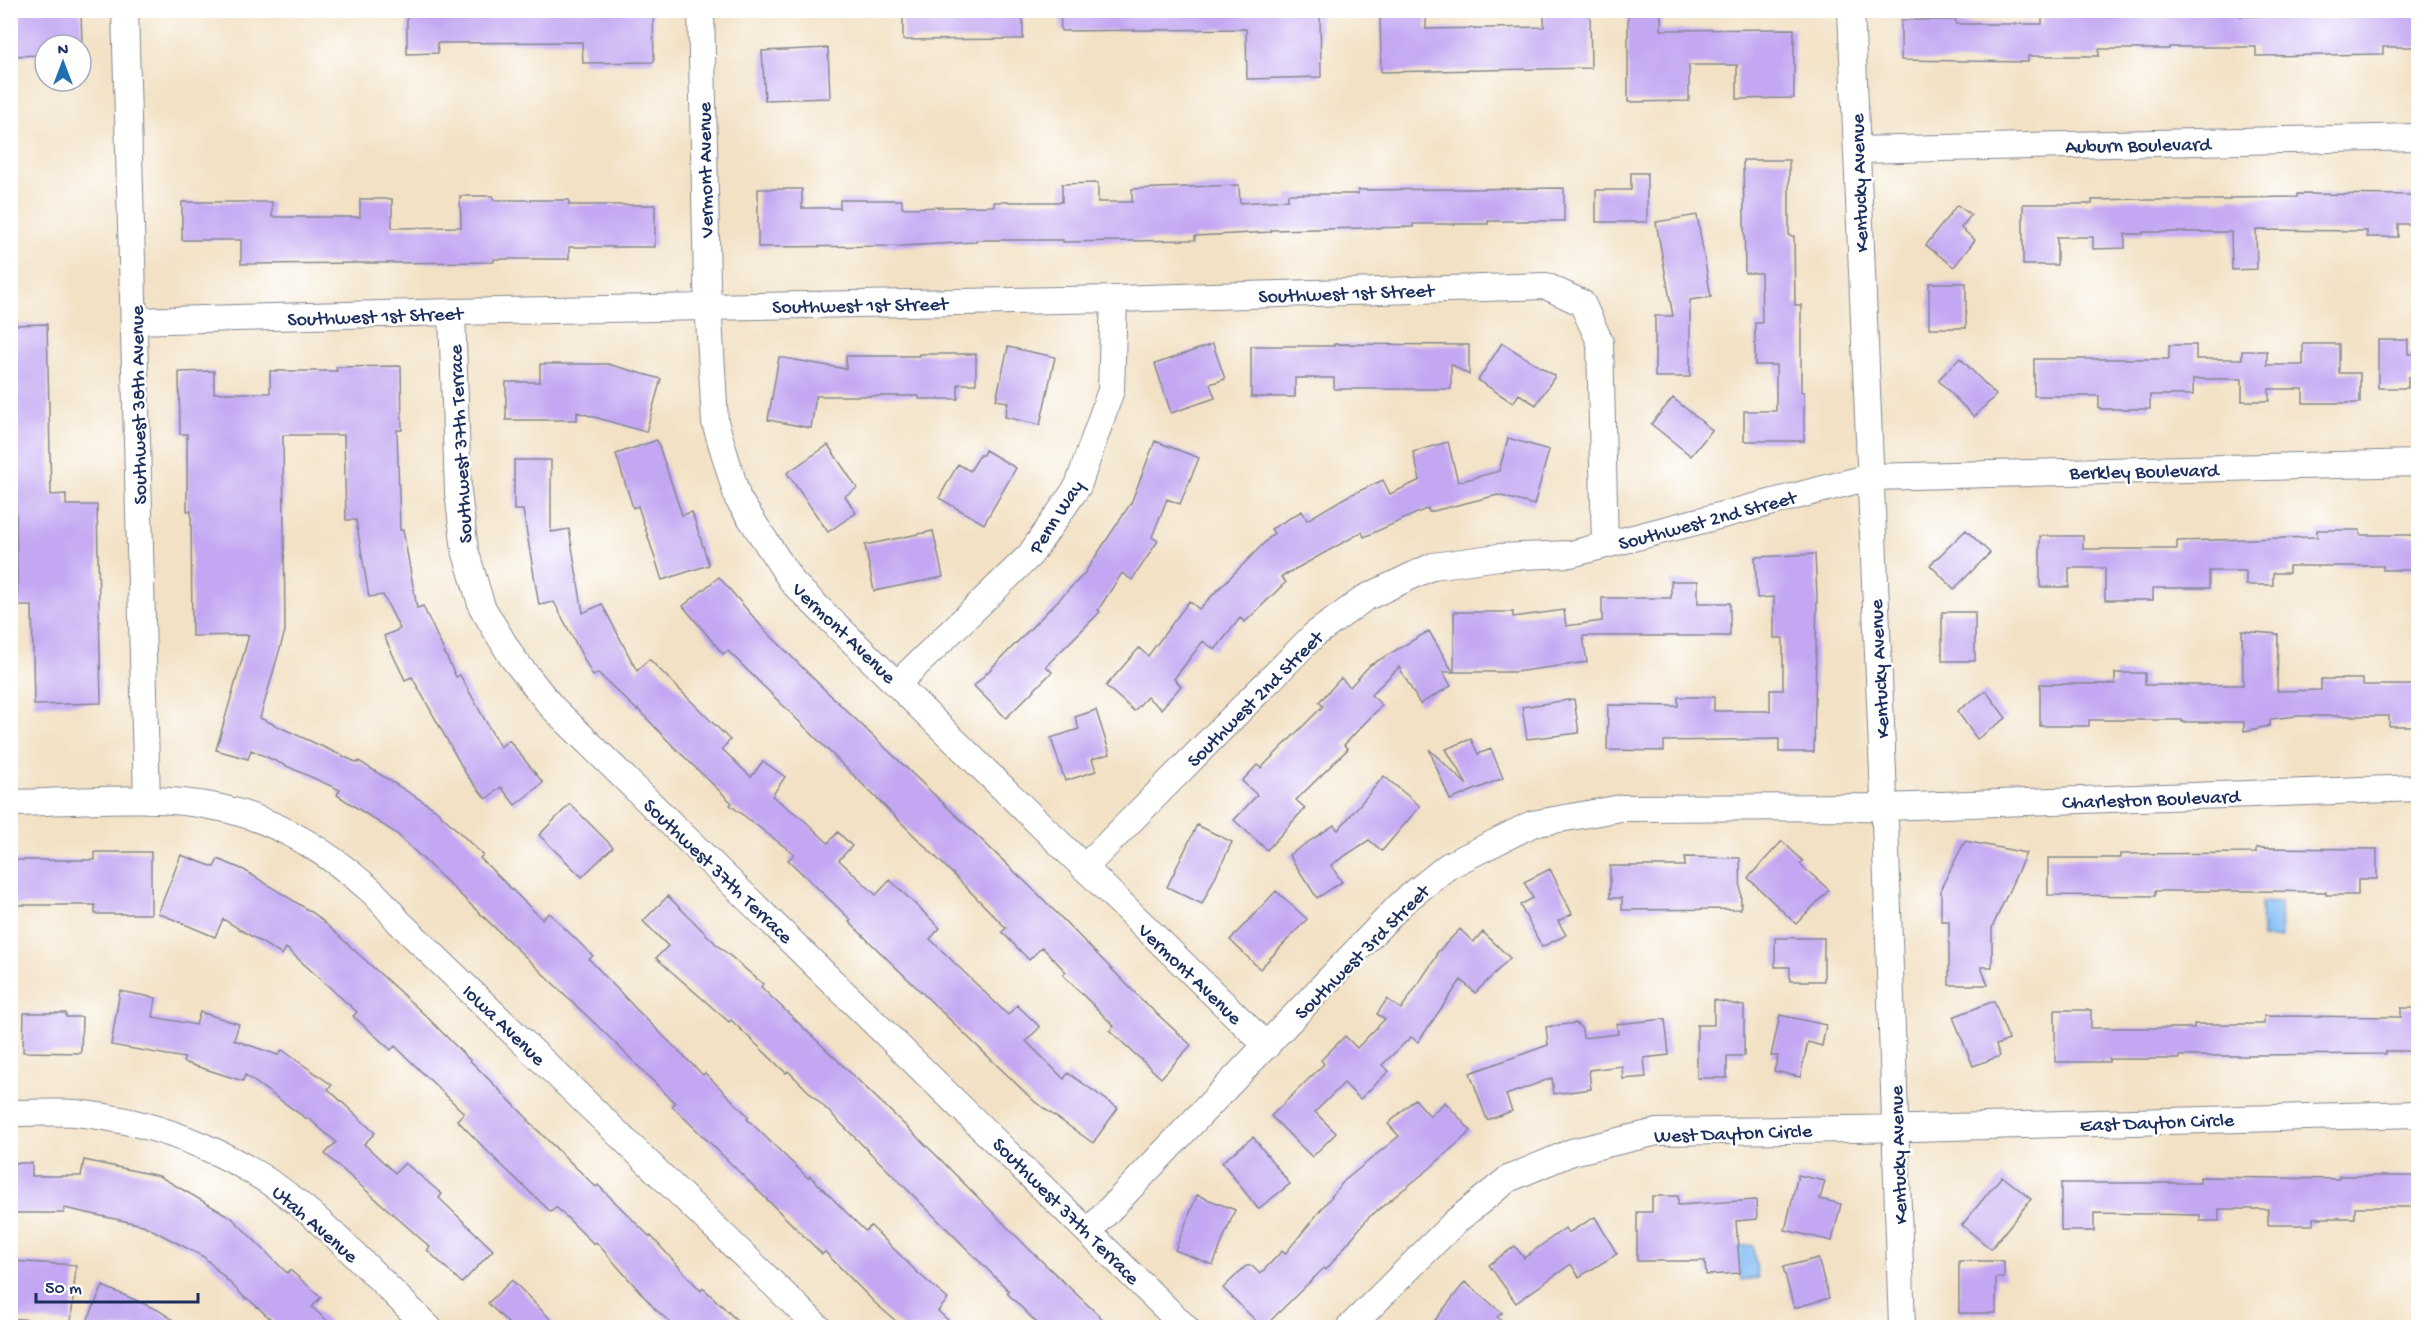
<svg xmlns="http://www.w3.org/2000/svg" width="2429" height="1338" font-family="'Gochi Hand',sans-serif">
  <style>
    .water { fill: #81bcf3; stroke: #4e76a8; stroke-width: 1.5 }
    .building { fill: #c3a7f2 }
    .lines { fill: none; stroke-linecap: round; stroke-linejoin: round }
    .street-casing { stroke: #868891; stroke-width: 28 }
    .street { stroke: #fff; stroke-width: 26 }
    .labels { text-anchor: middle; stroke-width: 5; stroke-linejoin: round; paint-order: stroke }
    .street-label { font-size: 20px; fill: #1b2f5e; stroke: #fff }
  </style>
  <rect width="100%" height="100%" fill="#fff"/>
  <filter id="ink" filterUnits="userSpaceOnUse"><feTurbulence type="fractalNoise" baseFrequency=".0167" numOctaves="2"/><feDisplacementMap in="SourceGraphic" scale="12" xChannelSelector="R" yChannelSelector="G"/><feConvolveMatrix kernelMatrix="1 2 1 2 8 2 1 2 1" color-interpolation-filters="sRGB"/></filter>
  <filter id="wash" filterUnits="userSpaceOnUse"><feTurbulence type="fractalNoise" baseFrequency=".008" numOctaves="4" result="noise"/><feDisplacementMap in="SourceGraphic" scale="24" xChannelSelector="R" yChannelSelector="G"/><feGaussianBlur stdDeviation="1.35" result="paint"/><feColorMatrix in="noise" values="0 0 0 0 0 0 0 0 0 0 0 0 0 0 0 0 0 1.4 0 .05"/><feComposite in="paint" operator="in"/></filter>
  <g filter="url(#wash)">
    <rect width="100%" height="100%" fill="#f2e1c4"/>
    <path class="water" d="M2261 902 2280 903 2281 938H2262Z
      M1753 1245 1758 1278 1741 1280 1736 1247Z"/>
    <g id="blocks">
      <path class="building" d="M10 10H81L82 45H45V55L10 56Z
        M407 10H653L654 62 583 63 582 42 437 43 438 53 407 54Z
        M903 10H1023V39L903 40Z
        M1060 10H1320L1321 77 1247 79 1246 29 1061 31Z
        M1380 10H1426V29L1544 27V10H1590L1591 68 1381 72Z
        M1628 10H1661V30L1794 29V98L1737 99V65H1689V101L1628 102Z
        M2240 10V16L2397 15V10H2418V47H2383V54L2256 56V47H2169V49H2099V56H2028V62L1901 60V20H1956V24H2042V16H2113V11Z
        M828 48 830 98 765 100 762 51Z
        M1743 160H1789V236H1794L1795 305H1801V392H1804V441H1744V411H1776V365H1755V323H1762L1761 273H1745Z
        M1631 173H1647V222H1596V190H1631Z
        M1098 183V202H1132V189L1239 185 1240 203 1288 200V194H1358V190L1564 188V221H1488V224H1413V227L1271 230V232L1195 236V240L1063 242V240H976V242L902 246 758 247V189H802V208H840V200H902V208L994 206V202H1062V184Z
        M2297 194 2418 195V224H2398V237H2367V231L2256 230 2257 269 2232 270 2231 232H2143V234H2125V248L2093 249V237H2057V265H2023V204H2092V200L2142 199 2143 200H2230V198L2297 197Z
        M460 196H493V200H569V205H655V247H569V259H494V262L241 264V240H182V202H272V217H360V199H392V228L461 227Z
        M1957 205 1971 215 1961 228 1975 240 1954 267 1926 245Z
        M1697 215 1711 297 1690 300V377H1655V316H1673L1656 222Z
        M1929 283H1966V328H1929Z
        M47 324 51 495 66 494V505H97L101 703 34 705 32 606H18L12 325Z
        M2378 340H2408V354H2418V377H2408V388H2378Z
        M1502 343 1555 376 1536 405 1519 394 1513 403 1478 380Z
        M1213 344 1225 379 1210 384 1215 398 1171 413 1155 364Z
        M1334 344 1469 345V375L1451 364V389H1334V378H1295V397H1251V346H1334Z
        M2303 344H2339V373H2360V403H2303V389H2269V401H2242V379H2193V395H2150V409H2099V396H2034V359H2169V345H2196V359H2242V351H2267V365H2303Z
        M1008 347 1055 357 1040 425 1005 417 1008 402 996 400Z
        M919 354H976V384H958V399H919V396H816L811 428 768 420 779 357 846 369V356H919Z
        M1960 358 1996 395 1974 417 1938 380Z
        M540 364H608L661 379 646 432 577 412V420H506V382H540Z
        M401 366 402 430H397L400 530H403L417 608 423 606 456 677 460 675 500 747 509 740 543 783 515 805 501 787 486 799 466 774 412 677 405 680 384 636 400 629 383 595 369 597 356 520H346L344 435H283L285 631 260 718 358 763 359 761 435 809 483 855 480 858 542 919 549 913 593 956 589 959 636 1009 703 1075 705 1073 749 1117 747 1119 808 1178 810 1176 865 1231 871 1226 919 1274 948 1299 938 1311 957 1328H904L875 1303 825 1252 822 1254 711 1144 672 1106 675 1103 609 1037 397 834 337 795 340 790 251 750 248 759 216 750 249 635 192 636 191 511H187V434H180L179 372 214 371V393H270V371H337L336 367Z
        M1673 398 1712 430 1691 456 1651 424Z
        M1508 438 1549 450 1534 505 1498 495 1429 512 1428 508 1364 537 1362 532 1281 577 1286 582 1245 622 1240 618 1215 650 1203 641 1174 679 1181 686 1161 709 1147 697 1134 711 1106 686 1139 648 1148 656 1189 601 1199 609 1274 533 1271 529 1302 511 1307 520 1346 497 1383 480 1390 494 1420 480 1413 452 1448 442 1458 482 1499 471Z
        M657 440 682 515 692 512 709 565 662 580 638 506 633 508 616 454Z
        M1155 441 1199 458 1180 504 1167 499 1152 537 1158 541 1132 580 1122 573 1098 610 1100 612 1046 666 1052 672 1006 718 974 686 1084 574 1131 503Z
        M828 445 857 488 845 496 856 513 828 532 787 473Z
        M985 450 1016 468 984 524 939 498 958 464 970 471 980 455H983Z
        M514 460H551V532L569 529 583 613 602 604 637 671 649 659 730 740 722 749 751 777 763 761 785 777 772 796 804 820 828 843 838 832 852 846 839 860 876 895 890 880 940 928 930 939 1008 1015 1017 1005 1040 1027 1026 1041 1064 1079 1068 1073 1118 1108 1093 1143 1035 1102 849 922 851 920 788 860 794 854 730 805 732 803 670 743 638 709 637 710 598 673 593 676 554 602 539 605 523 510H514Z
        M1966 530 1990 553 1954 589 1930 565Z
        M2317 530H2360V535H2418V570H2383V566H2289V573H2273V585H2246V571H2209V588H2153V600H2105V568H2069V587H2040V536H2083V549H2177V541L2317 537Z
        M933 531 943 577 874 591 865 545Z
        M1815 554 1817 596 1814 752H1779V739L1664 741V751L1607 750 1608 705 1678 706V697H1714V711H1770V690H1783V638H1774V597L1757 598 1755 557Z
        M719 577 762 627 825 690 1039 895 1143 1001 1191 1045 1161 1078 1110 1031 1114 1026 1063 975 1066 972 1042 947 1029 960 1002 932 1006 928 954 875 728 651 723 654 683 606Z
        M1671 581H1698V603H1730V636H1583L1587 662 1515 672H1454V612H1513V617L1564 610 1566 626 1602 621V598H1671Z
        M1942 612H1975V661H1942Z
        M1429 631 1453 672H1443L1451 686 1420 704 1399 667 1371 695 1382 705 1344 745 1348 749 1296 800 1305 808 1267 850 1234 820 1257 795 1242 781 1257 765 1261 768 1323 706 1319 702 1341 678 1350 687 1370 665Z
        M2242 631 2278 634 2277 691 2321 690V679H2363V685H2418V726H2389V716H2297L2271 719 2269 726 2244 731V722H2182V720H2089V726H2040V684H2115V673H2145V685H2243Z
        M1986 691 2006 718 1977 739 1957 711Z
        M1574 699 1579 733 1527 739 1522 707Z
        M1096 710 1110 754 1092 759 1096 771 1065 781 1051 738 1079 729 1075 717Z
        M1471 739 1478 754 1491 749 1503 778 1450 800 1429 749 1467 785 1446 749Z
        M1384 776 1420 806 1382 851 1369 840 1331 865 1342 882 1317 898 1289 855 1334 825 1338 830Z
        M570 804 613 847 582 877 539 835Z
        M1197 825 1232 842 1202 904 1167 887Z
        M1782 841 1803 861 1800 864 1829 890 1796 924 1748 878Z
        M1965 841 2026 853 1992 928V967H1981L1988 985H1949V921H1941V888Z
        M2256 848 2377 849V879H2358V895H2326V892L2256 891H2155V896L2048 895V858H2120V854L2256 853Z
        M95 852H151V914H95V905H10V860H95Z
        M181 855 214 867 218 859 244 870 315 914 425 1015 529 1120 528 1121 596 1187 598 1185 650 1237 651 1236 701 1291 703 1288 745 1328H677L656 1310 596 1242 594 1244 556 1207 551 1212 494 1158 457 1120 464 1113 395 1046 391 1050 353 1016 357 1012 286 948 282 955 223 919 215 937 158 913Z
        M1685 857 1740 858 1741 909 1622 910V898H1610V866H1685Z
        M1550 869 1572 914 1558 921 1566 935 1542 947 1520 905 1533 898 1524 882Z
        M1276 891 1307 919 1260 969 1230 940Z
        M668 896 716 944 763 984 761 987 934 1153 1028 1248 1112 1328H1042L1007 1293 1009 1291 952 1234 788 1071 786 1073 731 1020 729 1022 656 958 668 946 643 921Z
        M1460 929 1473 942 1483 932 1510 958 1475 993 1461 980 1418 1042 1411 1037 1382 1065 1389 1071 1360 1099 1344 1083 1315 1112 1336 1133 1312 1157 1271 1116 1324 1064 1321 1060 1345 1036 1357 1048 1385 1019 1377 1014 1387 999 1401 1009 1437 956 1436 954Z
        M1775 938H1824V981H1790V967H1775Z
        M120 991 156 998 153 1017 196 1025 200 1012 239 1024 234 1040 278 1055 282 1050 332 1085 328 1089 375 1133 364 1144 395 1173 405 1163 442 1194 439 1198 493 1250 462 1283 427 1250 430 1247 325 1154 336 1142 308 1118 307 1119 245 1075 243 1081 183 1062 185 1058 111 1045Z
        M1714 1000 1744 1006V1056H1727V1078H1697V1025H1714Z
        M1994 1001 2009 1040 1996 1045 2000 1056 1973 1066 1953 1017Z
        M2401 1008H2418V1051H2386V1054L2248 1055V1056H2179V1059H2109V1062H2055V1010H2091V1028H2194V1024H2264V1016L2401 1017Z
        M24 1013H66V1017H82L81 1053 23 1052Z
        M1780 1015 1826 1025 1822 1046 1808 1042 1800 1077 1774 1071 1778 1056H1771Z
        M1665 1019 1669 1055 1644 1058 1646 1077 1623 1079 1622 1066 1589 1070 1591 1089 1554 1094 1552 1078 1506 1095 1512 1111 1487 1120 1470 1073 1548 1045 1546 1027 1576 1023 1582 1029 1583 1038 1618 1034 1617 1024Z
        M1415 1099 1430 1116 1445 1102 1471 1131 1429 1169 1368 1218 1326 1270 1324 1268 1263 1328 1223 1288 1246 1266H1252L1260 1274 1282 1251 1285 1254 1344 1181 1399 1136 1388 1124Z
        M1253 1137 1290 1184 1258 1209 1222 1162Z
        M84 1160 159 1176 232 1218 287 1273 290 1270 321 1297 312 1307 335 1328H281L247 1298 246 1299 204 1257 143 1225 64 1208V1213H10V1163H32V1176H81Z
        M1798 1175 1825 1181 1820 1199 1841 1204 1832 1241 1785 1230Z
        M2002 1176 2031 1199 1991 1249 1962 1225Z
        M2339 1176H2418V1207H2355V1218H2314V1225H2268V1209H2219V1221H2200V1215L2094 1213V1231H2061V1183H2200V1177L2339 1179Z
        M1197 1195 1235 1210 1213 1265 1175 1250Z
        M1652 1196H1678V1205L1756 1200 1757 1219 1736 1221 1740 1273 1706 1275 1705 1261H1637V1212H1652Z
        M1595 1217 1617 1254 1579 1277 1571 1264 1516 1303 1489 1265 1515 1246 1524 1258 1565 1228 1568 1233Z
        M1818 1258 1829 1298 1794 1308 1783 1267Z
        M10 1261 76 1265 71 1323 10 1318Z
        M1959 1261H2004V1278H1996V1313H1959Z
        M512 1280 559 1328H513L488 1303Z
        M1465 1282 1502 1313 1497 1317 1510 1328H1444L1435 1320Z
        M103 1286 158 1310 185 1328H84Z"/>
    </g>
  </g>
  <g filter="url(#ink)">
    <use href="#blocks" fill-opacity="0" stroke="#868891" stroke-width="1.5"/>
    <g class="lines">
      <defs>
        <path id="street" d="M125 10 147 800
          M701 10 707 284 715 422 738 499 793 583 1267 1046
          M1851 10 1885 821 1902 1328
          M1857 150 2418 137
          M452 312 458 492 465 550 482 607 512 657 551 706 1186 1328
          M135 321 452 312 1114 299 1546 286 1582 303 1600 342 1605 545
          M898 683 1030 555 1078 486 1111 390 1114 299
          M10 803C80 802 152 793 221 808 276 820 326 851 368 888 379 897 389 910 399 922L819 1328
          M1084 868 1314 635 1365 598 1433 566 1499 557 1571 554 1870 477 2418 463
          M10 1113C32 1113 54 1112 75 1113 160 1121 246 1157 311 1214 352 1250 390 1290 429 1328
          M1089 1231 1402 903 1448 866 1532 824 1621 808 1884 807 2418 788
          M1349 1328 1456 1221 1508 1179 1572 1152 1657 1132 1913 1128 2418 1114"/>
      </defs>
      <use href="#street" class="street-casing"/>
      <use href="#street" class="street"/>
    </g>
  </g>
  <g class="labels">
    <g class="street-label">
      <text transform="translate(2138 144) rotate(-1)" y="7">Auburn Boulevard</text>
      <text transform="translate(704 170) rotate(-91)" y="7">Vermont Avenue</text>
      <text transform="translate(1858 183) rotate(-92)" y="7">Kentucky Avenue</text>
      <text transform="translate(1346 292) rotate(-2)" y="7">Southwest 1st Street</text>
      <text transform="translate(860 304) rotate(-1)" y="7">Southwest 1st Street</text>
      <text transform="translate(375 315) rotate(-2)" y="7">Southwest 1st Street</text>
      <text transform="translate(137 405) rotate(-91)" y="7">Southwest 38th Avenue</text>
      <text transform="translate(459 444) rotate(-93)" y="7">Southwest 37th Terrace</text>
      <text transform="translate(2144 470) rotate(-1)" y="7">Berkley Boulevard</text>
      <text transform="translate(1055 516) rotate(-57)" y="7">Penn Way</text>
      <text transform="translate(1707 519) rotate(-15)" y="7">Southwest 2nd Street</text>
      <text transform="translate(845 632) rotate(44)" y="7">Vermont Avenue</text>
      <text transform="translate(1878 669) rotate(-93)" y="7">Kentucky Avenue</text>
      <text transform="translate(1254 698) rotate(-45)" y="7">Southwest 2nd Street</text>
      <text transform="translate(2151 798) rotate(-2)" y="7">Charleston Boulevard</text>
      <text transform="translate(719 870) rotate(44)" y="7">Southwest 37th Terrace</text>
      <text transform="translate(1361 951) rotate(-45)" y="7">Southwest 3rd Street</text>
      <text transform="translate(1191 973) rotate(44)" y="7">Vermont Avenue</text>
      <text transform="translate(505 1024) rotate(44)" y="7">Iowa Avenue</text>
      <text transform="translate(2157 1121) rotate(-2)" y="7">East Dayton Circle</text>
      <text transform="translate(1733 1132) rotate(-2)" y="7">West Dayton Circle</text>
      <text transform="translate(1897 1155) rotate(-92)" y="7">Kentucky Avenue</text>
      <text transform="translate(1067 1210) rotate(45)" y="7">Southwest 37th Terrace</text>
      <text transform="translate(316 1223) rotate(41)" y="7">Utah Avenue</text>
    </g>
  </g>
  <rect width="2429" height="1338" fill="none" stroke="#fff" stroke-width="36"/>
  <g transform="translate(63 63)"><circle r="28" fill="#ffffff" stroke="#a4acbf" stroke-width="1.5"/>
  <path d="M0-4.5L10 22L0 15L-10 22Z" fill="#1f6fb2"/>
  <text y="-9" font-size="16" font-weight="bold" text-anchor="middle" fill="#1b2f5e">N</text>
  </g>
  <path d="M36 1293v9h162v-9" fill="none" stroke="#1b2f5e" stroke-width="3"/>
  <text x="45" y="1293" font-size="18" fill="#1b2f5e" stroke="#ffffff" stroke-width="4.5" paint-order="stroke">50 m</text>
</svg>
